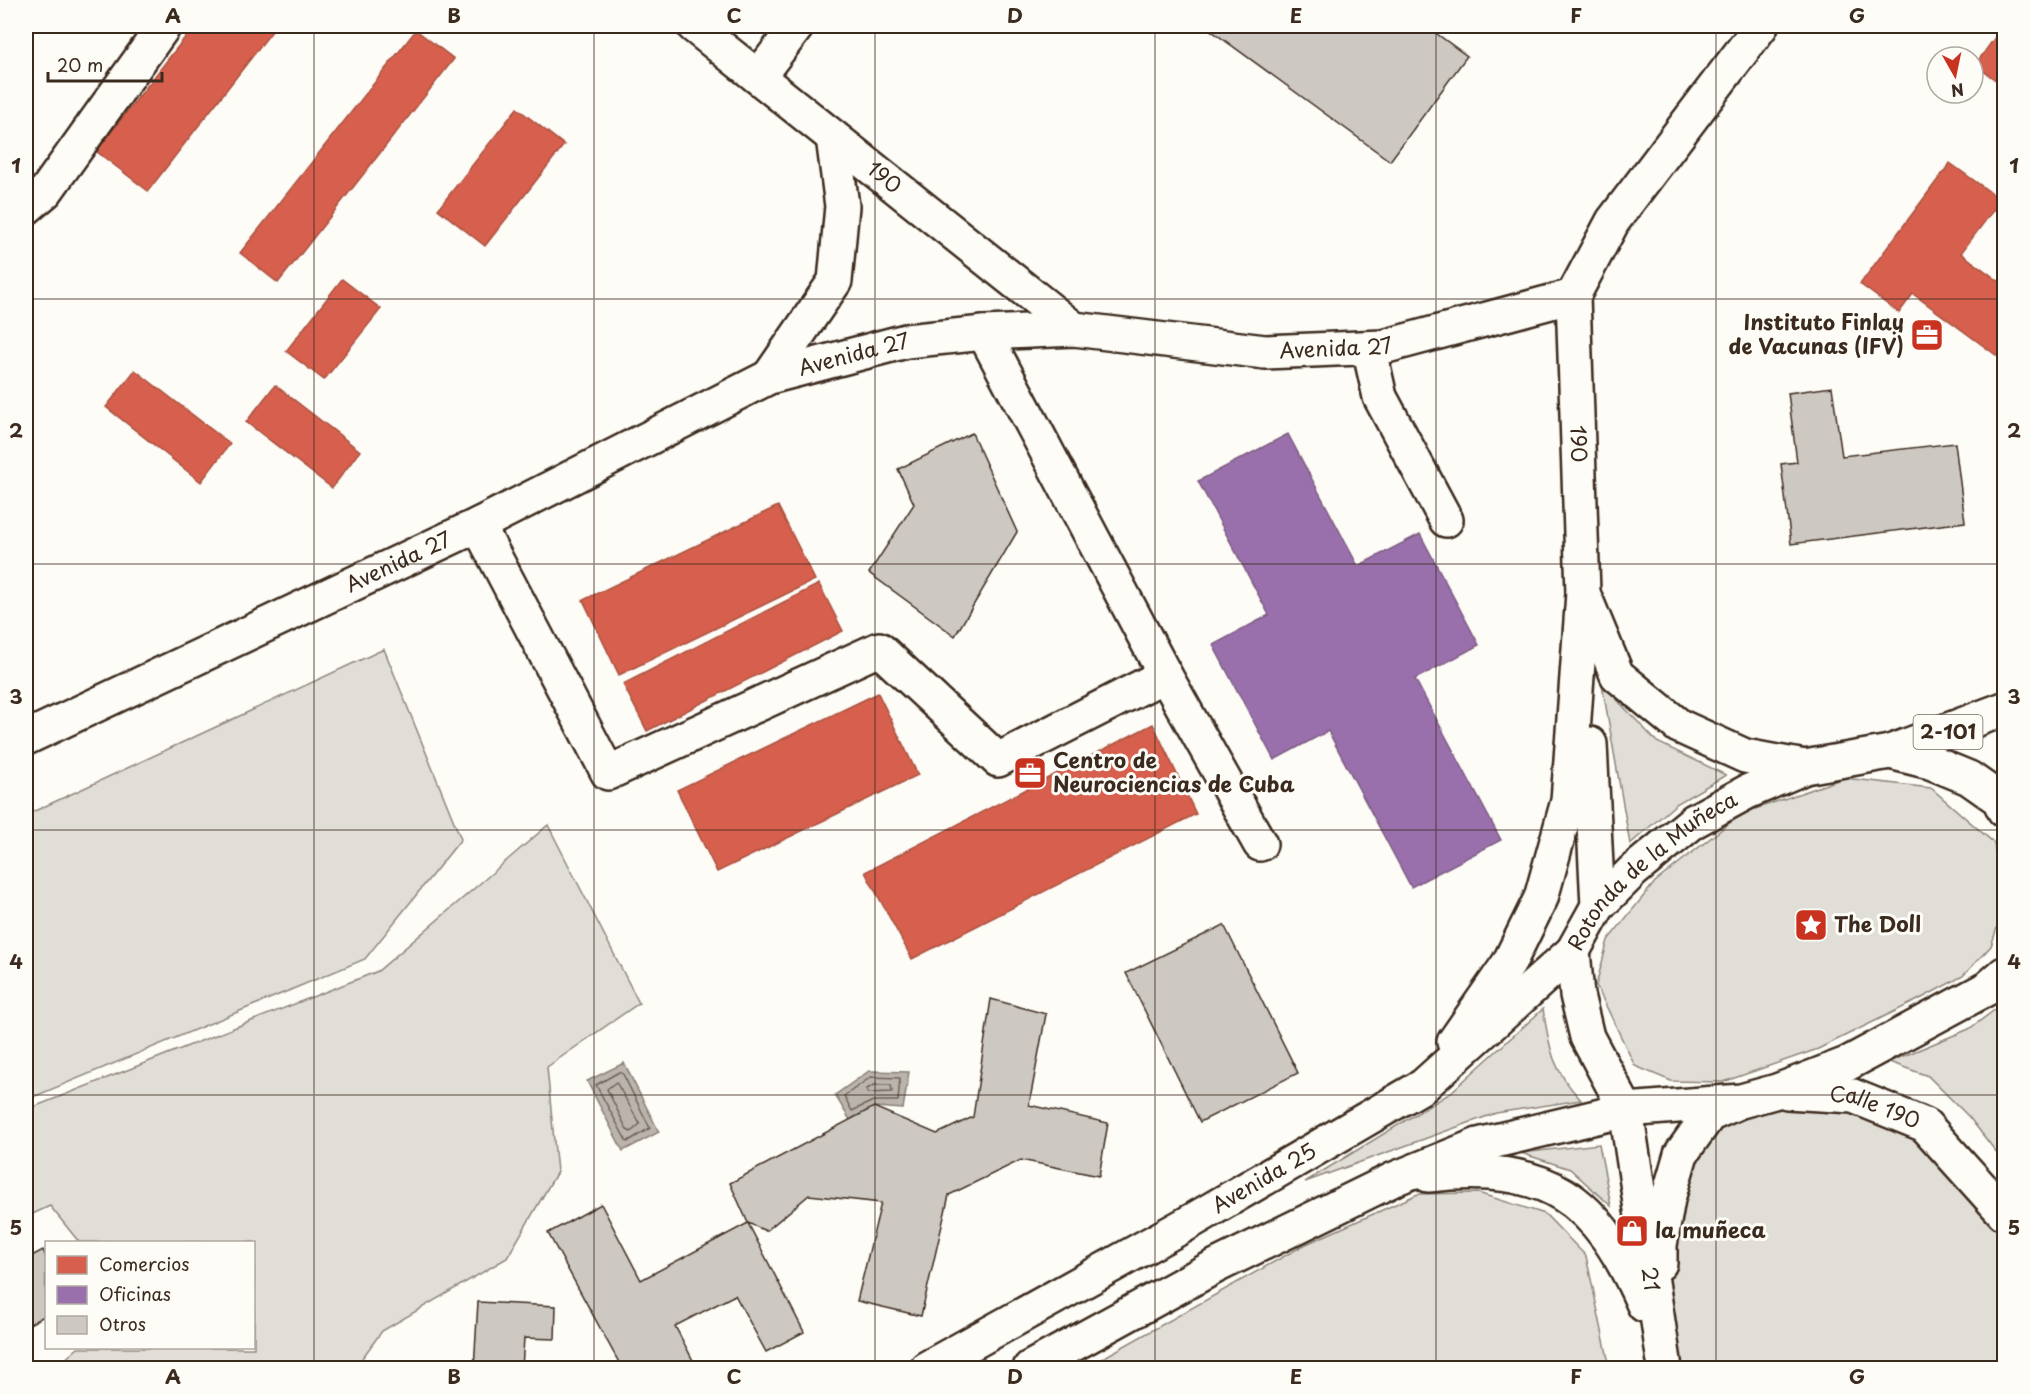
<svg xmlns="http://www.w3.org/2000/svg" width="2030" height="1394" font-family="'Playpen Sans',sans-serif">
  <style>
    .green { fill: #e1ded7; stroke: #8e847a; stroke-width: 1.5 }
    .water { fill: #bbb4ad; stroke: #887d74; stroke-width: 1.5 }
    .shops { fill: #d6604d; stroke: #a8503f; stroke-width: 1.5 }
    .offices { fill: #9970ab; stroke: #7d5b81; stroke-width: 1.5 }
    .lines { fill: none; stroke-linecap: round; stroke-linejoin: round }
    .shore { stroke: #6e6157; stroke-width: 1.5 }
    .building { fill: #cdc8c2; stroke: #3b2a1e; stroke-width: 1.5 }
    .minor-casing { stroke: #3b2a1e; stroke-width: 38 }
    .major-casing { stroke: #3b2a1e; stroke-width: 38 }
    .minor { stroke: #fdfcf7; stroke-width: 33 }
    .major { stroke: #fdfcf7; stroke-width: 33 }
    .grid { fill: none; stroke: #3b2a1e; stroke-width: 1.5; stroke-opacity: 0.55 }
    .labels { text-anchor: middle; stroke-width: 6; stroke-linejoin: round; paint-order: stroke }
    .shield { fill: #fdfcf7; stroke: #75695f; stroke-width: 1.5 }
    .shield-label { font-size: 20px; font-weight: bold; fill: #3b2a1e }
    .street-label { font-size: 21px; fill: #3b2a1e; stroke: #fdfcf7 }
    .poi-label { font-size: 21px; font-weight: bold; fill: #3b2a1e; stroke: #fdfcf7; text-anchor: start }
    .neatline { fill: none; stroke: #3b2a1e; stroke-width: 2 }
    .grid-label { font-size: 20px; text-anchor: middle; font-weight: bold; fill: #3b2a1e }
  </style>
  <rect width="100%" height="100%" fill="#fdfcf7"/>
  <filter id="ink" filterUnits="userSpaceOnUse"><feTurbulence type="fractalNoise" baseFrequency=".0167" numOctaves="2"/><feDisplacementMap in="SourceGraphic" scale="12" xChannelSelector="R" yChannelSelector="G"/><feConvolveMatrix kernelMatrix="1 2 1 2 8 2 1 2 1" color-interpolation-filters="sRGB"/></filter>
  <g filter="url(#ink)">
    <path class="green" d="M384 649 461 839 365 959 26 1100V815Z
      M1602 684 1657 742 1726 775 1676 804 1630 844Z
      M1844 778 1931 788 1994 843 2004 906 1991 946 1963 976 1920 999 1818 1049 1723 1082 1671 1081 1635 1066 1596 985 1608 940 1655 882 1741 814Z
      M548 825 639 1003 547 1067 557 1172 507 1258 382 1331 355 1368H55L78 1348H254V1242H79L50 1206 26 1217V1110L378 971Z
      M2004 1003V1162L1969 1117 1928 1076 1889 1062 1969 1029Z
      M1543 1009C1550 1050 1552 1069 1581 1100L1496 1113 1305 1182 1449 1094Z
      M1777 1091 1925 1125 2004 1213V1368H1665L1660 1245 1709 1115Z
      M1599 1144 1611 1206 1570 1169 1521 1153Z
      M1478 1193 1545 1214 1586 1256 1610 1368H1085L1304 1245 1418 1194Z"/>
    <path class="water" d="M624 1063 659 1132 623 1151 587 1081Z
      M869 1071 909 1072 903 1109 874 1107 850 1120 835 1095Z"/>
    <path class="shops" d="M194 26H276L148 191 96 151Z
      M2003 26H2004V86L1975 65Z
      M416 30 454 59 278 283 240 253Z
      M517 108 564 145 485 246 438 209Z
      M1950 163 2001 200 1961 253 2004 285V361L1913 294 1899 313 1860 284Z
      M342 279 381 309 324 380 286 351Z
      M135 370 230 444 201 482 106 407Z
      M275 385 360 451 332 488 246 422Z
      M778 506 815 580 619 675 583 600Z
      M819 584 843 631 647 731 623 684Z
      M878 693 918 775 717 872 677 790Z
      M1153 724 1196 814 912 959 865 872Z"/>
    <path class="offices" d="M1288 434 1358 566 1420 534 1479 645 1415 679 1501 840 1411 887 1328 731 1274 760 1213 645 1269 615 1198 481Z"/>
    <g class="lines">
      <path class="shore" d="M619 1072 623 1074 650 1128 627 1142 596 1085Z
        M871 1077 900 1078 898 1101H873L852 1111 844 1096Z
        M616 1082 640 1124 631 1132 627 1130 607 1089Z
        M874 1085H891L892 1092 867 1093V1089Z"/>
    </g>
    <path class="building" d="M1205 26H1426L1467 56 1390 161Z
      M1832 387 1842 456 1955 443 1965 522 1791 544 1781 464 1797 462 1788 393Z
      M972 433 1017 532 955 636 869 573 914 504 898 469Z
      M1224 925 1298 1073 1200 1122 1126 973Z
      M991 999 1046 1014 1029 1105 1108 1123 1099 1176 1021 1160 949 1195 921 1316 857 1301 881 1203 809 1195 766 1231 748 1223 730 1183 874 1107 937 1134 973 1117Z
      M601 1204 641 1280 748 1223 804 1332 766 1352 735 1295 675 1326 697 1368H622L548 1233Z
      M43 1250 46 1257V1315L26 1326V1259Z
      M478 1302 556 1306 555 1339 524 1338 522 1368H474Z"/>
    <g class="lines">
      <defs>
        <g id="minor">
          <path id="s1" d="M694 26 1074 329"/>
          <path d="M758 77 797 26"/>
          <path d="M26 208 46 191 164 26"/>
          <path id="s2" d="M1573 296 1583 593"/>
          <path d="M1369 348 1380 397 1446 520"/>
          <path d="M769 377 835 281 842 206 833 137"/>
          <path d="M478 525 608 773 879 649 998 760 1165 675 984 333"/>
          <path d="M1165 675 1260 844"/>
          <path id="s3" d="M26 738 478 525 769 377 906 341 984 333 1074 329 1265 352 1383 347 1573 296 1613 221 1761 26"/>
        </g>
        <g id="major">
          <path d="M1586 600 1617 675 1679 726 1745 756 1805 767"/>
          <path d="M1590 744 1598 906"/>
          <path d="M1890 752 2004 709"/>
          <path d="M1454 1042 1509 963 1541 898 1568 801 1583 593"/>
          <path id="s4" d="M1787 1092 1853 1096 1925 1125 2004 1213"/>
          <path d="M1428 1175C1548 1162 1597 1197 1644 1305"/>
          <path d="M1660 1263V1245L1668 1199 1681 1154 1709 1115 1736 1103"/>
          <path id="s5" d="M927 1368 1183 1226 1423 1086 1573 951"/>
          <path d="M1030 1368 1214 1267 1394 1179 1478 1145 1626 1110 1741 1101 1777 1091 1847 1064 1988 988 2004 974"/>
          <path id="s6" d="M1665 1368 1626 1110 1587 1037 1577 995 1573 951 1598 906 1633 871 1694 821 1747 792 1805 767 1890 752 1930 762 1969 778 1999 799 2004 810"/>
        </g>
      </defs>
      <use href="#minor" class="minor-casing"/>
      <use href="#major" class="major-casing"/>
      <use href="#minor" class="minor"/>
      <use href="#major" class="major"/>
    </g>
  </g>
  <path class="grid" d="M314 26V1368M594 26V1368M875 26V1368M1155 26V1368M1436 26V1368M1716 26V1368M26 299H2004M26 564H2004M26 830H2004M26 1095H2004"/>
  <defs>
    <symbol id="office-square" viewBox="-11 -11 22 22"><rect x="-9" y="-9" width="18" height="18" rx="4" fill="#c8321e" stroke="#fdfcf7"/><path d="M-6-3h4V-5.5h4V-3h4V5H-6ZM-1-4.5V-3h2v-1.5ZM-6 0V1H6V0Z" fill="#fff"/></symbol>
    <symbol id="sight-square" viewBox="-11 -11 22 22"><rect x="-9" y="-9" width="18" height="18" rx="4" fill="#c8321e" stroke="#fdfcf7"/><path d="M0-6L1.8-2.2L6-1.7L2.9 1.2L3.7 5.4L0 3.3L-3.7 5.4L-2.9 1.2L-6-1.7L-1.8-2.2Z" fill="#fff"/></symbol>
    <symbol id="shop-square" viewBox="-11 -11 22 22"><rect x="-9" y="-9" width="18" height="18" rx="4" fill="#c8321e" stroke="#fdfcf7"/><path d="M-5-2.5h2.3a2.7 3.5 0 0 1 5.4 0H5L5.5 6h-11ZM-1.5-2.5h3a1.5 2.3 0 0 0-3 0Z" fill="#fff"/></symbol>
  </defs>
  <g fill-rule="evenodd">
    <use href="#office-square" x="1908" y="316" width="38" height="38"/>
    <use href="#office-square" x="1011" y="754" width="38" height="38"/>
    <use href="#sight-square" x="1792" y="906" width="38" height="38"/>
    <use href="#shop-square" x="1613" y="1212" width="38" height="38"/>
  </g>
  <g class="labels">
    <rect class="shield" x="1913.5" y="715" width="69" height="34" rx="4.5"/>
    <g class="shield-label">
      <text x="1948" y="739">2-101</text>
    </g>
    <g class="street-label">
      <text dy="7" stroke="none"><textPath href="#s1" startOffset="243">190</textPath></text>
      <text dy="7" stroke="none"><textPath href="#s3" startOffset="1400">Avenida 27</textPath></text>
      <text dy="7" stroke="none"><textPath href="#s3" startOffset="914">Avenida 27</textPath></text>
      <text dy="7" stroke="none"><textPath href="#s2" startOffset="148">190</textPath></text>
      <text dy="7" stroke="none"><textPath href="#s3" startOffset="412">Avenida 27</textPath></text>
      <text dy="7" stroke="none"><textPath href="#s6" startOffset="546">Rotonda de la Muñeca</textPath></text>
      <text dy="7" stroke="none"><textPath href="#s4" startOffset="90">Calle 190</textPath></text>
      <text dy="7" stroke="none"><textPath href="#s5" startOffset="387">Avenida 25</textPath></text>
      <text transform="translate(1650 1279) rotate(82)" y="7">21</text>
    </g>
    <g class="poi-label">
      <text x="1904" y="330" text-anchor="end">Instituto Finlay<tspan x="1904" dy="24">de Vacunas (IFV)</tspan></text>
      <text x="1053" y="768">Centro de<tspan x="1053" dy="24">Neurociencias de Cuba</tspan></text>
      <text x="1834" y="932">The Doll</text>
      <text x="1655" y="1238">la muñeca</text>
    </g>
  </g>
  <rect width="2030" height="1394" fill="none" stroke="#fdfcf7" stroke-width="66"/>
  <rect x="45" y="1241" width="210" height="108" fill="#fdfcf7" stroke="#afa8a0" stroke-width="1.5"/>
  <rect x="57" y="1256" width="30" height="18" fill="#d6604d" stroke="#afa8a0" stroke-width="1.5"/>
  <text x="99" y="1271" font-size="18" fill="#3b2a1e">Comercios</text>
  <rect x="57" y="1286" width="30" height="18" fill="#9970ab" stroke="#afa8a0" stroke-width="1.5"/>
  <text x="99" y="1301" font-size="18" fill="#3b2a1e">Oficinas</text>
  <rect x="57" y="1316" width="30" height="18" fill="#cdc8c2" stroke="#afa8a0" stroke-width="1.5"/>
  <text x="99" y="1331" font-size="18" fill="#3b2a1e">Otros</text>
  <g transform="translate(1955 75) rotate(171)"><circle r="28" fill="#fdfcf7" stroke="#afa8a0" stroke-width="1.5"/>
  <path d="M0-4.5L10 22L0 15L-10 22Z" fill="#c8321e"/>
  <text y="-9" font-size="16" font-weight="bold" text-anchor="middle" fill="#3b2a1e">N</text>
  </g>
  <path d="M48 72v9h114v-9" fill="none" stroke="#3b2a1e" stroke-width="3"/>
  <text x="57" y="72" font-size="18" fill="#3b2a1e" stroke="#fdfcf7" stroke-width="4.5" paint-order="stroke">20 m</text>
  <rect x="33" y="33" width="1964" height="1328" class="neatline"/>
  <g class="grid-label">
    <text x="173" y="23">A</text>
    <text x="454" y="23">B</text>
    <text x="734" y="23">C</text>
    <text x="1015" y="23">D</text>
    <text x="1296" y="23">E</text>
    <text x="1576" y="23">F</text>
    <text x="1857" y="23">G</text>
    <text x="16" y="173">1</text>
    <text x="2014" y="173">1</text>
    <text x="16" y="438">2</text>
    <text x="2014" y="438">2</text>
    <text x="16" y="704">3</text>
    <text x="2014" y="704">3</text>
    <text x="16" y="969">4</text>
    <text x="2014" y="969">4</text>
    <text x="16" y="1235">5</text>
    <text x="2014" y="1235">5</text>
    <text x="173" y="1384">A</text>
    <text x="454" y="1384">B</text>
    <text x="734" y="1384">C</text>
    <text x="1015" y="1384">D</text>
    <text x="1296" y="1384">E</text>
    <text x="1576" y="1384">F</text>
    <text x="1857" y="1384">G</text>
  </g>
</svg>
